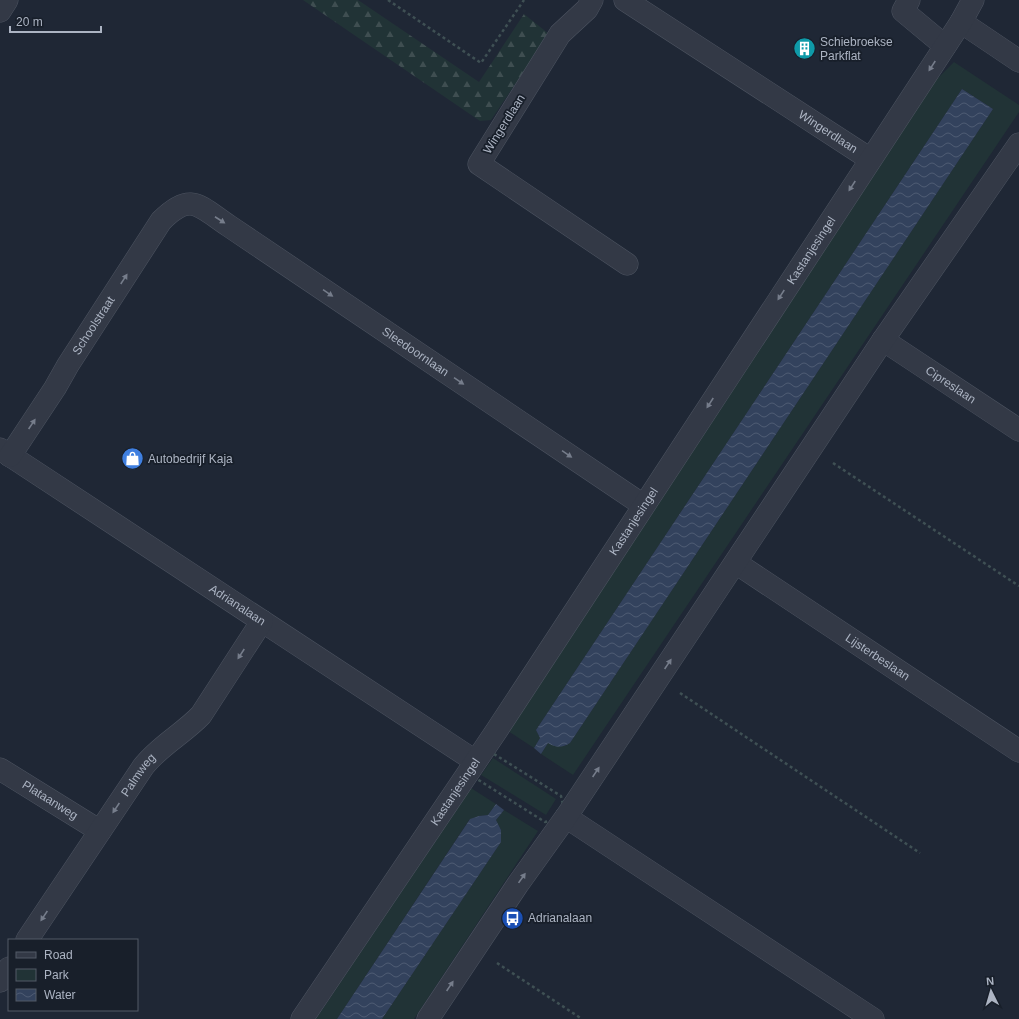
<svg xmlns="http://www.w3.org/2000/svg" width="1019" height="1019" font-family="Helvetica,sans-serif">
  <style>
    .green { fill: #213336 }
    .forest { fill: url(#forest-firs) }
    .water { fill: url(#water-waves) }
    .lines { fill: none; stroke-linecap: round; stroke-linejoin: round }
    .minor-casing { stroke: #4d5461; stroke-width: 23 }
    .path { stroke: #3f5054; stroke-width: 2.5; stroke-dasharray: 3 3; stroke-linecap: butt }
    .minor { stroke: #333946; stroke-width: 22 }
    .oneway { fill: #767d8b }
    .labels { text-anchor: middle; stroke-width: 3.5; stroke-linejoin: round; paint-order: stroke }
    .poi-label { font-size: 12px; fill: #acb4c3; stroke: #181f2a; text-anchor: start }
    .street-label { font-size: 12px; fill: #acb4c3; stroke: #181f2a }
  </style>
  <defs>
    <pattern id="forest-firs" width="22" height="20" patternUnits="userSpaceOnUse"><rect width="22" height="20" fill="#213336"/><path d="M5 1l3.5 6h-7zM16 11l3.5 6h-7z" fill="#3f4e51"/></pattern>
    <pattern id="water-waves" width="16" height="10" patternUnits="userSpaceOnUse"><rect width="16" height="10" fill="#33425d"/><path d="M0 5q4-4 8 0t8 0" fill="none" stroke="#4e5b73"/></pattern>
  </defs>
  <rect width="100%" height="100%" fill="#1f2735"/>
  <path class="green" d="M954 62 1019 105V112L573 775 541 754 548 743 565 746 570 743 993 109 962 89 536 730 540 738 534 748 508 731 929 87Z
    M493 758 556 799 546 815 481 775Z
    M471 788 496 804 488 815 479 816 469 820 337 1019H316Z
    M504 810 538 831 414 1019H382L501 842V830L496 820Z"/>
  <path class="forest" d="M303 0H358L479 82 524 14 549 34 491 120 480 121Z"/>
  <path class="water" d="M962 89 993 109 570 743C562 748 556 748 548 743L541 754 534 748 540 738 536 730Z
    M496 804 504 810 496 820 501 830V842L382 1019H337L470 819 479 816 488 815Z"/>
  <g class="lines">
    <defs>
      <g id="minor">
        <path d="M592 0 587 9 560 34 479 164 627 264"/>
        <path id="s1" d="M625 0 870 159"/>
        <path d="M909 0 903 11 945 46"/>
        <path d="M0 11 7 0"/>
        <path d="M961 22 1019 61"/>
        <path id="s2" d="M883 340 1019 430"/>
        <path id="s3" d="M0 449 475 761"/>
        <path id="s4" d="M10 456 55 388 68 365 161 221C191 191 199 206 229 226L643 505"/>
        <path id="s5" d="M736 563 1019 751"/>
        <path id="s6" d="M0 769 100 831"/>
        <path d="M566 817 873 1019"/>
        <path id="s7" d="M27 940 143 767C159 746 183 734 201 715L262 621"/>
        <path d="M0 981 9 968"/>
        <path id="s8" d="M302 1019 497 730 961 22 973 0"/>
        <path d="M428 1019 518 884 566 817 883 340 1019 144"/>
      </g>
    </defs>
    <use href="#minor" class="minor-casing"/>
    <path class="path" d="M388 0 481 63 524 0
      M833 463 1019 586
      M680 693 920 853
      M494 754 561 796 566 817 545 822 477 779 475 761Z
      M497 963 582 1019"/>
    <use href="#minor" class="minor"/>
  </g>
  <defs><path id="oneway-solid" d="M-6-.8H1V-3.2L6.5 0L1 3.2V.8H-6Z"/></defs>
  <g class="oneway">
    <use href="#oneway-solid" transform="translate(932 66) rotate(123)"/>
    <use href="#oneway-solid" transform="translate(852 186) rotate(123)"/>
    <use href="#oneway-solid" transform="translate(220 220) rotate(33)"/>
    <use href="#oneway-solid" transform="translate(124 279) rotate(-57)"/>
    <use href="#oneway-solid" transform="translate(328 293) rotate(34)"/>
    <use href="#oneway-solid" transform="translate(781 295) rotate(123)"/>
    <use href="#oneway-solid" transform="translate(459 381) rotate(34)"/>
    <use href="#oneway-solid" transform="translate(710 403) rotate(123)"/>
    <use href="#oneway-solid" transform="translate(32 424) rotate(-56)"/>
    <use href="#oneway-solid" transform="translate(567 454) rotate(34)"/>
    <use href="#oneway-solid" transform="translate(241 654) rotate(123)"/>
    <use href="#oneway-solid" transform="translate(668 664) rotate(-56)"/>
    <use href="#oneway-solid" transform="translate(596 772) rotate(-56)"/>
    <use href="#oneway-solid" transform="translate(116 808) rotate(124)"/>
    <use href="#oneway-solid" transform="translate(522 878) rotate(-55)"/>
    <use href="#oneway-solid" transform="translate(44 916) rotate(124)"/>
    <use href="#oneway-solid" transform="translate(450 986) rotate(-56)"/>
  </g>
  <defs>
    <symbol id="building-disc" viewBox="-11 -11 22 22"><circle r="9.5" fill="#0f9aa8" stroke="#181f2a"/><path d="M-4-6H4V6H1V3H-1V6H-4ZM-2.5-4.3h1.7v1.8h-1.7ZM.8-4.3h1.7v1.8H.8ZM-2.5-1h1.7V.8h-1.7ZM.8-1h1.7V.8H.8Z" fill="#fff"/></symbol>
    <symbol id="shop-disc" viewBox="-11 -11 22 22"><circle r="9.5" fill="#3f7fe0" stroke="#181f2a"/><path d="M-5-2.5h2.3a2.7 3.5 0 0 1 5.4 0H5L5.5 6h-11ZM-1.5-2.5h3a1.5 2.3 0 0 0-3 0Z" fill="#fff"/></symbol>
    <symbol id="bus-disc" viewBox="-11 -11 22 22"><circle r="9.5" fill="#1a4fb4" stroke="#181f2a"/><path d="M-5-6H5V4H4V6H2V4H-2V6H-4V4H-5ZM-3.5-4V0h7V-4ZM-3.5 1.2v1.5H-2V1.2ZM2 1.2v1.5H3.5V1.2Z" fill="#fff"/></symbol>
  </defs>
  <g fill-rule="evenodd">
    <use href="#building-disc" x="792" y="36" width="25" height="25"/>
    <use href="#shop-disc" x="120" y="446" width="25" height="25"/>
    <use href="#bus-disc" x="500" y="906" width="25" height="25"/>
  </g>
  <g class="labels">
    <g class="poi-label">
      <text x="820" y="46">Schiebroekse<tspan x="820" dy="14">Parkflat</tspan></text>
      <text x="148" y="463">Autobedrijf Kaja</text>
      <text x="528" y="922">Adrianalaan</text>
    </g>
    <g class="street-label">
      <text transform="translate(504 124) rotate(-58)" y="4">Wingerdlaan</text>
      <text dy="4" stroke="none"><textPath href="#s1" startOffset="242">Wingerdlaan</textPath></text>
      <text dy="4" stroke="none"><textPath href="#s8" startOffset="922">Kastanjesingel</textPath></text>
      <text dy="4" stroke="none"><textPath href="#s4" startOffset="155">Schoolstraat</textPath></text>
      <text dy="4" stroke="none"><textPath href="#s4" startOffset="584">Sleedoornlaan</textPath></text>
      <text dy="4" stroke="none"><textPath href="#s2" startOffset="81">Cipreslaan</textPath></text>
      <text dy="4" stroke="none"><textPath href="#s8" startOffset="598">Kastanjesingel</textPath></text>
      <text dy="4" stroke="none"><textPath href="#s3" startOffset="284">Adrianalaan</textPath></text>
      <text dy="4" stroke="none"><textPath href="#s5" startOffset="170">Lijsterbeslaan</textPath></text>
      <text dy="4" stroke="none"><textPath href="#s7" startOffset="199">Palmweg</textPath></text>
      <text dy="4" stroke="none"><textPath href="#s8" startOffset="274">Kastanjesingel</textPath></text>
      <text dy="4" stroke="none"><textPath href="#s6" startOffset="59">Plataanweg</textPath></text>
    </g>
  </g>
  <rect x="8" y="939" width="130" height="72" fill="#181f2a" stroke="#535b67"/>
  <rect x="16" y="952" width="20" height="6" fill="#333946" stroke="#535b67"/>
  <text x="44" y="959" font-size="12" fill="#acb4c3">Road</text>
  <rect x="16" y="969" width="20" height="12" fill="#213336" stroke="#535b67"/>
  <text x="44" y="979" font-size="12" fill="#acb4c3">Park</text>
  <rect x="16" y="989" width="20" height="12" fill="url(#water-waves)" stroke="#535b67"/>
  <text x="44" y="999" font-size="12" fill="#acb4c3">Water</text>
  <g transform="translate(991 991) rotate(355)" stroke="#181f2a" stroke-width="3" paint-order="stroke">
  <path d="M0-3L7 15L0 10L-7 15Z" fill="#acb4c3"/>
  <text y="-6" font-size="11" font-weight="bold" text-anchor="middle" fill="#acb4c3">N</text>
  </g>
  <path d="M10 26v6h91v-6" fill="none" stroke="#acb4c3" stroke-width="2"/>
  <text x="16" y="26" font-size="12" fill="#acb4c3" stroke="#181f2a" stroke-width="3" paint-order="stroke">20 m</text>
</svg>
